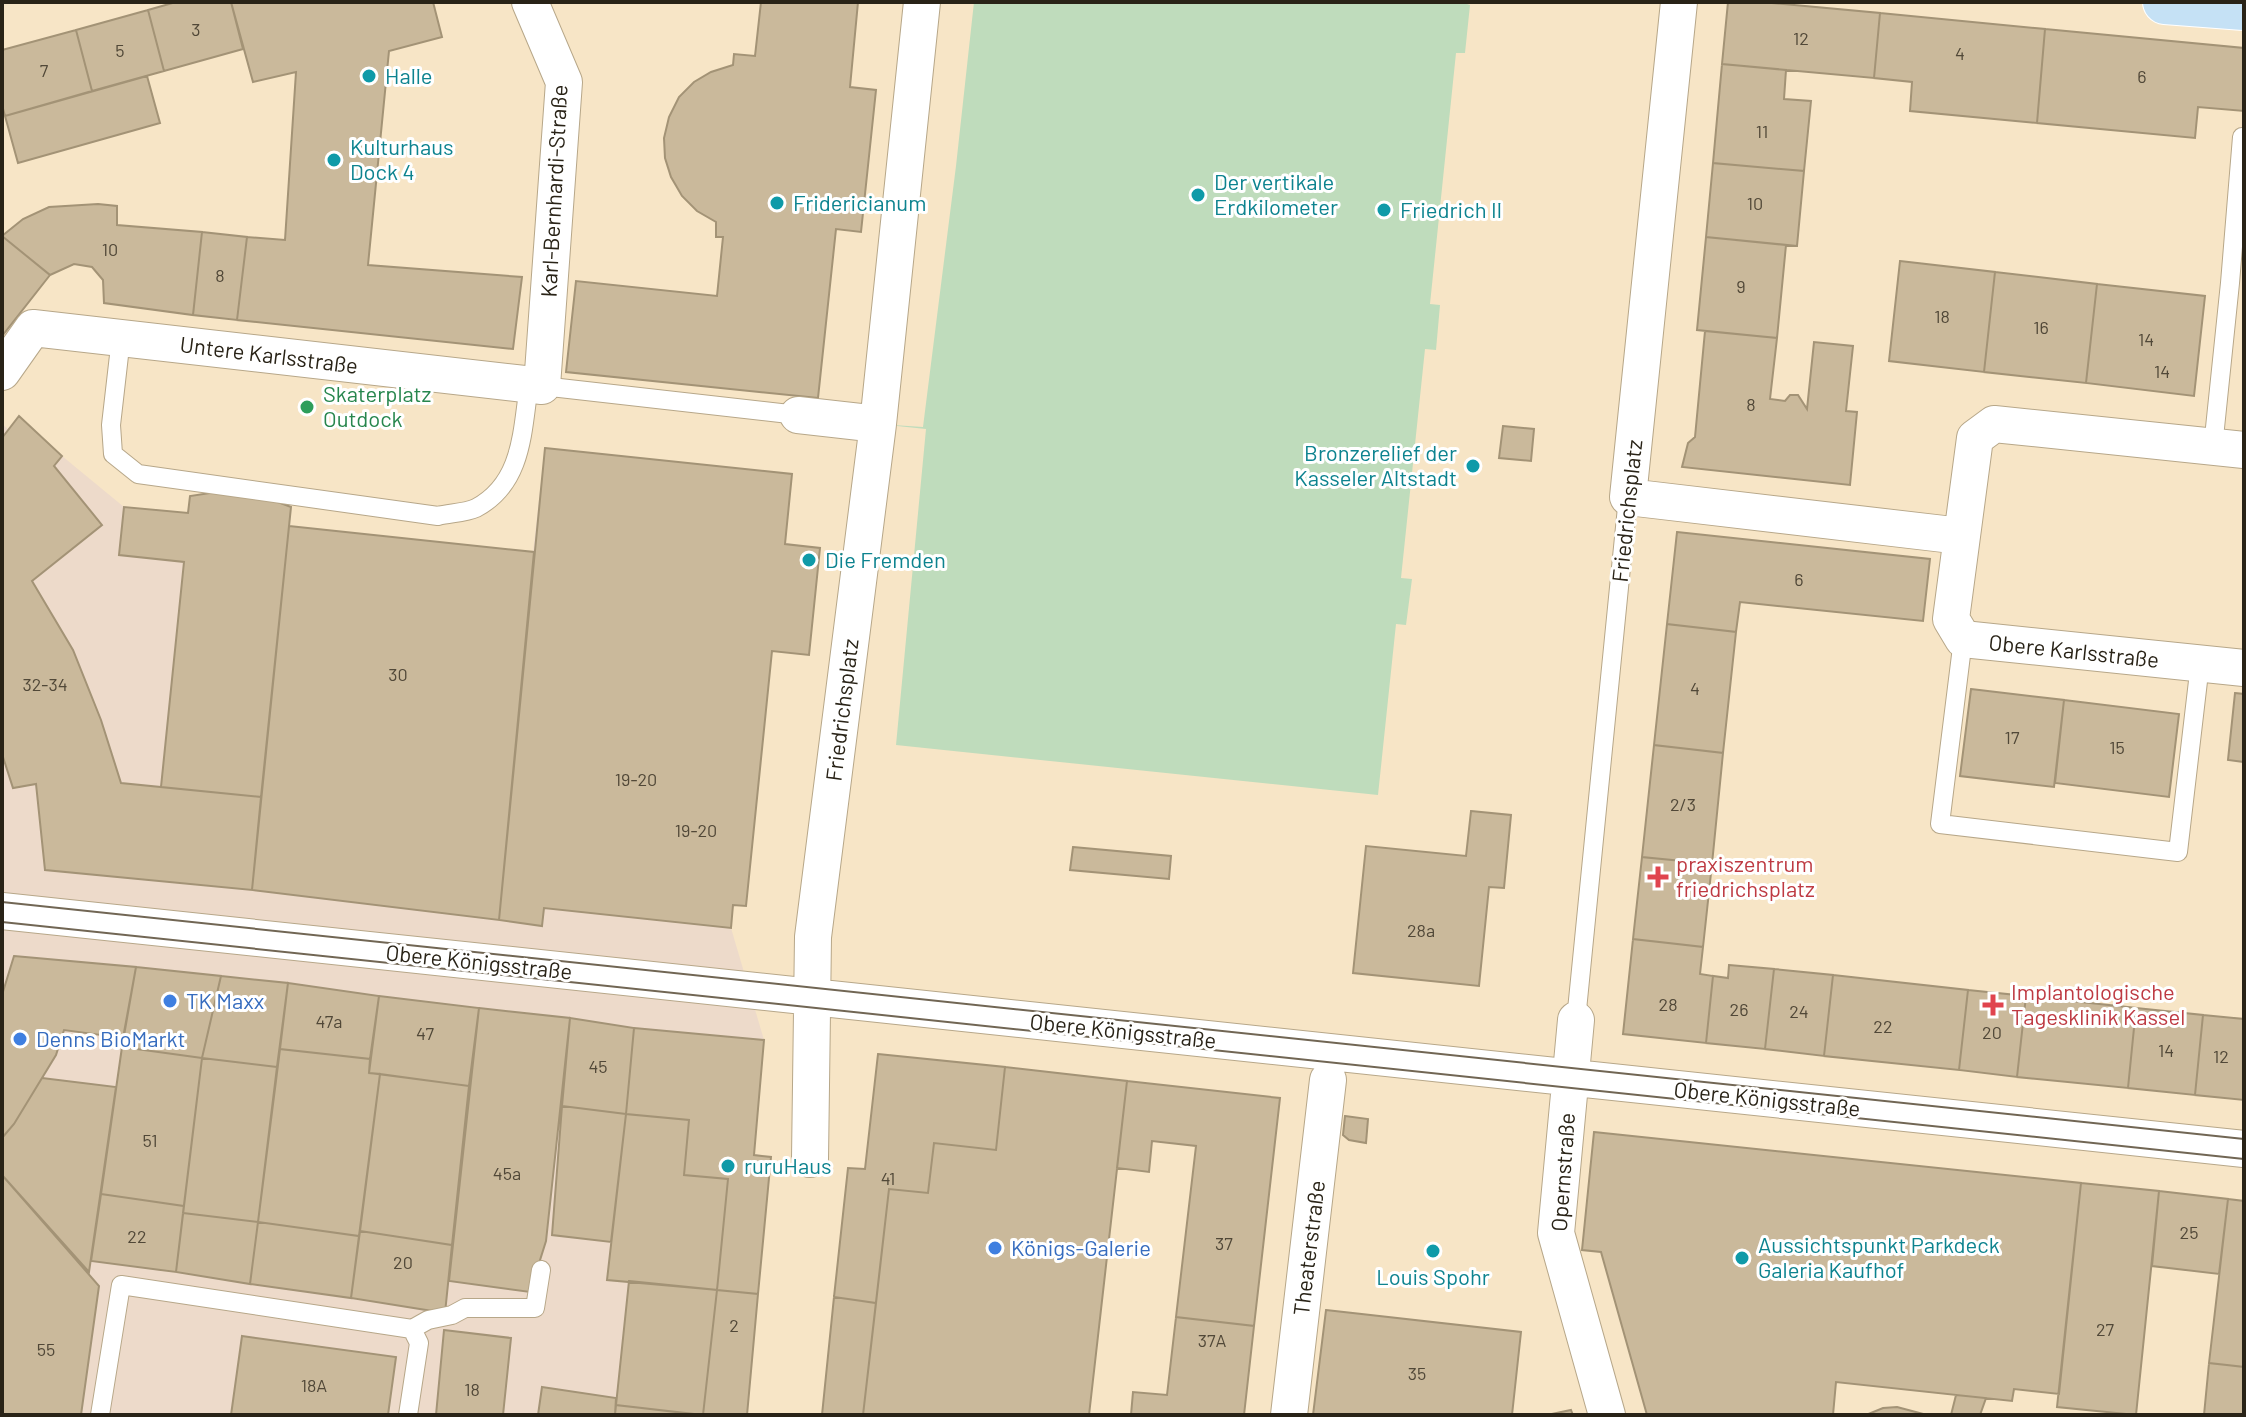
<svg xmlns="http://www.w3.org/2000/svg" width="2246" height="1417" font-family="Barlow,sans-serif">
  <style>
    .commercial { fill: #eddaca }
    .green { fill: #bfdcbc }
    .building { fill: #cab99b; stroke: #a39376; stroke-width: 2 }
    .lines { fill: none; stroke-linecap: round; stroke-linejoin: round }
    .lane-casing { stroke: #b7a789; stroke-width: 20 }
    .street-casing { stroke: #b7a789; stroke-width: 38 }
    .primary-casing { stroke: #fff; stroke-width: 46 }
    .lane { stroke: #fff; stroke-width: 18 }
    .street { stroke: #fff; stroke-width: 36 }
    .primary { stroke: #c5e1f5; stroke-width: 44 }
    .tram { stroke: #716654; stroke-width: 2 }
    .culture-dot { fill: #0f9aa8; stroke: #fff; stroke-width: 3 }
    .leisure-dot { fill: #2e9e5b; stroke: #fff; stroke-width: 3 }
    .health-dot { fill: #e0444e; stroke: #fff; stroke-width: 3 }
    .shop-dot { fill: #3f7fe0; stroke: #fff; stroke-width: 3 }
    .labels { text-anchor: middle; stroke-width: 6; stroke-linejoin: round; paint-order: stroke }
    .number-label { font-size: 18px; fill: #514838 }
    .culture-label { font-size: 22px; fill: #0d838f; stroke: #fff; text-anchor: start }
    .street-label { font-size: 22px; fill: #292317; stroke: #fff }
    .leisure-label { font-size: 22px; fill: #27864d; stroke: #fff; text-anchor: start }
    .health-label { font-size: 22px; fill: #be3a42; stroke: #fff; text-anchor: start }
    .shop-label { font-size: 22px; fill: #366cbe; stroke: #fff; text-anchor: start }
  </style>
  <rect width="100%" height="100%" fill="#f7e5c6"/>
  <path class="commercial" d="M19 416 62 456 124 507 187 513 190 496 223 491 257 494 291 507 290 526 533 552 545 448 792 474 785 543 820 548 809 655 772 651 746 906 733 905 731 928 764 1040 754 1154 771 1157 747 1415H2V424L8 429Z"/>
  <path class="green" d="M974 2H1461L1470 5 1465 53H1456L1430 304 1440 305 1436 350 1425 349 1401 578 1412 579 1406 625 1396 624 1378 795 896 745 926 429 878 424 923 427 956 166Z"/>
  <path class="building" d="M176 2H231L243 49 164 71 148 10Z
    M231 2H433L442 37 389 51 368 265 522 277 513 349 237 320 247 237 285 240 296 72 253 82Z
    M761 2H858L850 87 876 90 861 232 836 229 818 398 566 372 576 281 717 296 723 237H716V222L697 211 682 196 671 177 665 158 664 138 669 117 679 97 694 82 711 72 733 65 734 54 755 56Z
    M1728 2H1761L1880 13 1874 78 1722 64Z
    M148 10 164 71 92 91 76 30Z
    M1880 13 2045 29 2037 123 1910 111 1912 82 1874 78Z
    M2045 29 2244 48V111L2198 107 2195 138 2037 123Z
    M76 30 92 91 5 116 2 105V50Z
    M1722 64 1786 70 1784 99 1811 101 1804 171 1713 163Z
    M147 76 160 123 18 163 5 116Z
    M1713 163 1804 171 1797 246 1706 237Z
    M98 204 117 206V225L202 232 193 315 104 303 103 280 92 267 74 264 50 275 2 236 23 219 49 207Z
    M202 232 247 237 237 320 193 315Z
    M2 236 50 275 2 336Z
    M1706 237 1786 245 1777 338 1697 330Z
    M1900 261 1995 272 1984 372 1889 361Z
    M1995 272 2097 284 2086 383 1984 372Z
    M2097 284 2205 296 2194 396 2086 383Z
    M1705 331 1777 338 1770 399 1785 401 1790 395H1798L1807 409 1814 342 1853 346 1846 411 1857 412 1850 485 1682 467 1688 443 1695 437Z
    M19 416 62 456 54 466 102 525 32 581 73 650 101 720 121 783 261 797 252 890 45 870 36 784 13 788 2 754V438Z
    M1503 426 1534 429 1531 461 1499 458Z
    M545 448 792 474 785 544 820 548 809 655 772 651 746 906 733 905 731 928 544 908 542 926 499 920Z
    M223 491 257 494 291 507 261 797 161 787 184 562 119 555 124 507 188 513 190 496Z
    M289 526 534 552 499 920 252 890Z
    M1677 532 1930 559 1923 621 1740 602 1736 632 1667 624Z
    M1667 624 1736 632 1723 753 1654 745Z
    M1971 689 2064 700 2054 787 1960 776Z
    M2235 693 2244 694V762L2228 760Z
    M2064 700 2179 714 2169 797 2055 783Z
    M1654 745 1723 753 1712 864 1642 857Z
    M1471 811 1511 815 1504 888 1489 887 1479 986 1353 973 1366 846 1466 856Z
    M1073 847 1171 856 1169 879 1070 870Z
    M1642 857 1712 864 1703 947 1633 939Z
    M1633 939 1703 947 1700 974 1713 976 1706 1043 1623 1034Z
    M14 956 136 967 123 1038 64 1030 56 1055 14 1124 2 1138V995Z
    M1729 965 1774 969 1765 1049 1706 1043 1713 976 1728 978Z
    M136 967 221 976 202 1058 122 1047Z
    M1774 969 1833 975 1824 1056 1765 1049Z
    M1833 975 1968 990 1959 1070 1824 1056Z
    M221 976 288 983 277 1067 202 1058Z
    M288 983 379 996 370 1059 280 1049Z
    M1968 990 2026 996 2017 1077 1959 1070Z
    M379 996 479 1008 469 1086 369 1073Z
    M2026 996 2136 1008 2128 1088 2017 1077Z
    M479 1008 570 1018 546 1241 530 1292 449 1281Z
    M2136 1008 2203 1015 2195 1095 2128 1088Z
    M2203 1015 2244 1019V1100L2195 1095Z
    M570 1018 634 1028 626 1114 562 1106Z
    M634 1028 764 1040 754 1155 771 1157 758 1294 717 1290 728 1179 684 1175 689 1120 626 1114Z
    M122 1047 202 1058 184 1206 101 1194Z
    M280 1049 370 1059 369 1073 380 1074 359 1236 258 1222Z
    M878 1054 1005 1067 996 1150 934 1143 928 1193 889 1189 876 1303 834 1297 848 1168 865 1169Z
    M202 1058 277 1067 258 1222 183 1213Z
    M1005 1067 1127 1081 1089 1415H863L889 1189 928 1193 934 1143 996 1150Z
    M380 1074 469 1086 452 1245 360 1231Z
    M42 1078 116 1087 89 1272 2 1175V1138L14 1124Z
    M1127 1081 1280 1098 1254 1326 1176 1317 1196 1146 1152 1141 1149 1172 1117 1168Z
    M562 1106 626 1114 611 1242 552 1235Z
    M626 1114 689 1120 684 1175 728 1179 717 1290 607 1280Z
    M1345 1116 1368 1119 1366 1143 1349 1140 1343 1135Z
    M1594 1132 2081 1183 2059 1394 2014 1389 2012 1401 1836 1382 1833 1415H1647L1601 1252 1582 1250Z
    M2 1175 99 1286 81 1415H2Z
    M2081 1183 2159 1191 2136 1415 2057 1407Z
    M2159 1191 2228 1199 2219 1274 2152 1266Z
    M101 1194 184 1206 176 1272 91 1261Z
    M2228 1199 2244 1201V1367L2209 1363Z
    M183 1213 258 1222 250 1284 176 1272Z
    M258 1222 359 1236 351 1298 250 1284Z
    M360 1231 452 1245 445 1313 351 1298Z
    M629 1281 717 1290 703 1415 616 1405Z
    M717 1290 758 1294 747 1415H703Z
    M834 1297 876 1303 863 1415H822Z
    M1326 1310 1521 1332 1512 1415H1313Z
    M1176 1317 1254 1326 1244 1415H1131L1133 1392 1167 1395Z
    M444 1330 511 1338 503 1415H436Z
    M242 1336 396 1357 388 1415H231Z
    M2209 1363 2244 1367V1415H2204Z
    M542 1387 616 1398 615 1415H538Z
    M1956 1395 1986 1398 1980 1415H1951Z
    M616 1405 701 1415H615Z
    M1897 1407 1927 1415H1866L1883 1408Z
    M1571 1410 1573 1415H1547Z"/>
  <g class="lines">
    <defs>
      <path id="lane" d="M121 338 111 425 113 454 138 474 438 516C450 513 465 513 476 508 523 483 522 431 529 385
        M542 386 798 415
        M2213 447 2230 283 2242 137
        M1963 639 1940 824 2178 852 2200 664
        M1576 1020 1628 497
        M412 1329 428 1320 452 1315 465 1308H535L541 1270
        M100 1415 121 1285 412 1329 419 1343 408 1415"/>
      <path id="street" d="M1679 2 1628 497 1961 536
        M2 372 33 328 542 386 564 82 530 2
        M798 415 878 424
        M2244 450 1994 424 1975 438 1951 619 1963 639 2244 668
        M2 911 2244 1149
        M1576 1020 1556 1233 1607 1415
        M810 1159 813 937 878 424 922 2
        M1289 1415 1328 1080"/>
      <path id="primary" d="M2165 2 2244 8"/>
    </defs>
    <use href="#lane" class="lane-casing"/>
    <use href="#street" class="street-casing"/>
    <use href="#primary" class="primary-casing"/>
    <use href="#lane" class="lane"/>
    <use href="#street" class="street"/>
    <use href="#primary" class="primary"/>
    <path class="tram" d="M2 902 2244 1139
      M2 922 2244 1159"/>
  </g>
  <g class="culture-dot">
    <circle cx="369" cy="76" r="8"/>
    <circle cx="334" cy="160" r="8"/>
    <circle cx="1198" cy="195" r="8"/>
    <circle cx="777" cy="203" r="8"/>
    <circle cx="1384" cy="210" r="8"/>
    <circle cx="1473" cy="466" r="8"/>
    <circle cx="809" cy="560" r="8"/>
    <circle cx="728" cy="1166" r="8"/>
    <circle cx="1433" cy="1251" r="8"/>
    <circle cx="1742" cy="1258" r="8"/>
  </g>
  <circle class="leisure-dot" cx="307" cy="407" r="8"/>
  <g class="health-dot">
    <path d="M1654 865h8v8h8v8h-8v8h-8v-8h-8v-8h8z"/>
    <path d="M1989 993h8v8h8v8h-8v8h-8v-8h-8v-8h8z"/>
  </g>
  <g class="shop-dot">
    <circle cx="170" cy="1001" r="8"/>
    <circle cx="20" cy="1039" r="8"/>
    <circle cx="995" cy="1248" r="8"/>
  </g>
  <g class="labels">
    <g class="number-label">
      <text x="196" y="36">3</text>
      <text x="1801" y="45">12</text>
      <text x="120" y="57">5</text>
      <text x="1960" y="60">4</text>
      <text x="44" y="77">7</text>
      <text x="2142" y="83">6</text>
      <text x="1762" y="138">11</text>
      <text x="1755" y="210">10</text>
      <text x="110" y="256">10</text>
      <text x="220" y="282">8</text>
      <text x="1741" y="293">9</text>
      <text x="1942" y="323">18</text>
      <text x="2041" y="334">16</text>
      <text x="2146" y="346">14</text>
      <text x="2162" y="378">14</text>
      <text x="1751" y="411">8</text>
      <text x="1799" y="586">6</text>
      <text x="398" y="681">30</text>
      <text x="45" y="691">32-34</text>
      <text x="1695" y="695">4</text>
      <text x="2012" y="744">17</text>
      <text x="2117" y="754">15</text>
      <text x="636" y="786">19-20</text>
      <text x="1683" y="811">2/3</text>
      <text x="696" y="837">19-20</text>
      <text x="1421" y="937">28a</text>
      <text x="1668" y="1011">28</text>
      <text x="1739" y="1016">26</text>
      <text x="1799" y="1018">24</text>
      <text x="329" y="1028">47a</text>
      <text x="1883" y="1033">22</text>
      <text x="1992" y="1039">20</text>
      <text x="425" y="1040">47</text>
      <text x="2166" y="1057">14</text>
      <text x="2221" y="1063">12</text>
      <text x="598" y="1073">45</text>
      <text x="150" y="1147">51</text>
      <text x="507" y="1180">45a</text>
      <text x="888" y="1185">41</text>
      <text x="2189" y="1239">25</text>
      <text x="137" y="1243">22</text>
      <text x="1224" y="1250">37</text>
      <text x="403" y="1269">20</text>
      <text x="734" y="1332">2</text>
      <text x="2105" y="1336">27</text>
      <text x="1212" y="1347">37A</text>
      <text x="46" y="1356">55</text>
      <text x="1417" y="1380">35</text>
      <text x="314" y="1392">18A</text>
      <text x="472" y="1396">18</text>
    </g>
    <g class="culture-label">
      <text x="385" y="84">Halle</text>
      <text x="350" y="155">Kulturhaus<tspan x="350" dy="25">Dock 4</tspan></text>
      <text x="1214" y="190">Der vertikale<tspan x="1214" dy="25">Erdkilometer</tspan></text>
      <text x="793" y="211">Fridericianum</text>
      <text x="1400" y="218">Friedrich II</text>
      <text x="1457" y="461" text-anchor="end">Bronzerelief der<tspan x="1457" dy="25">Kasseler Altstadt</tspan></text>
      <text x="825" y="568">Die Fremden</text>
      <text x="744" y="1174">ruruHaus</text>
      <text x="1758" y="1253">Aussichtspunkt Parkdeck<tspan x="1758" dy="25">Galeria Kaufhof</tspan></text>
      <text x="1433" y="1285" text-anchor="middle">Louis Spohr</text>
    </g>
    <g class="street-label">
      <text transform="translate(554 191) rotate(-87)" y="8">Karl-Bernhardi-Straße</text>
      <text transform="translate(269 355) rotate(7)" y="8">Untere Karlsstraße</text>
      <text transform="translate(1627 511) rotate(-84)" y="8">Friedrichsplatz</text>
      <text transform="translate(2074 651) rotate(6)" y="8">Obere Karlsstraße</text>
      <text transform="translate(842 710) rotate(-83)" y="8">Friedrichsplatz</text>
      <text transform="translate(479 962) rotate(6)" y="8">Obere Königsstraße</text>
      <text transform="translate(1123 1031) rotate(6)" y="8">Obere Königsstraße</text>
      <text transform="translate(1767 1099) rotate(6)" y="8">Obere Königsstraße</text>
      <text transform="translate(1563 1172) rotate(-86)" y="8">Opernstraße</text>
      <text transform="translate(1309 1248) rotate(-83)" y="8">Theaterstraße</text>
    </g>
    <g class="leisure-label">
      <text x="323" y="402">Skaterplatz<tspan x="323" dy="25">Outdock</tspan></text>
    </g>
    <g class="health-label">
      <text x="1676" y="872">praxiszentrum<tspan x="1676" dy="25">friedrichsplatz</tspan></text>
      <text x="2011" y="1000">Implantologische<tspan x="2011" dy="25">Tagesklinik Kassel</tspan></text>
    </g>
    <g class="shop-label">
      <text x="186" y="1009">TK Maxx</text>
      <text x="36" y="1047">Denns BioMarkt</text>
      <text x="1011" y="1256">Königs-Galerie</text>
    </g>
  </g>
  <rect width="2246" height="1417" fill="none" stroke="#292317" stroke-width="8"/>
</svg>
